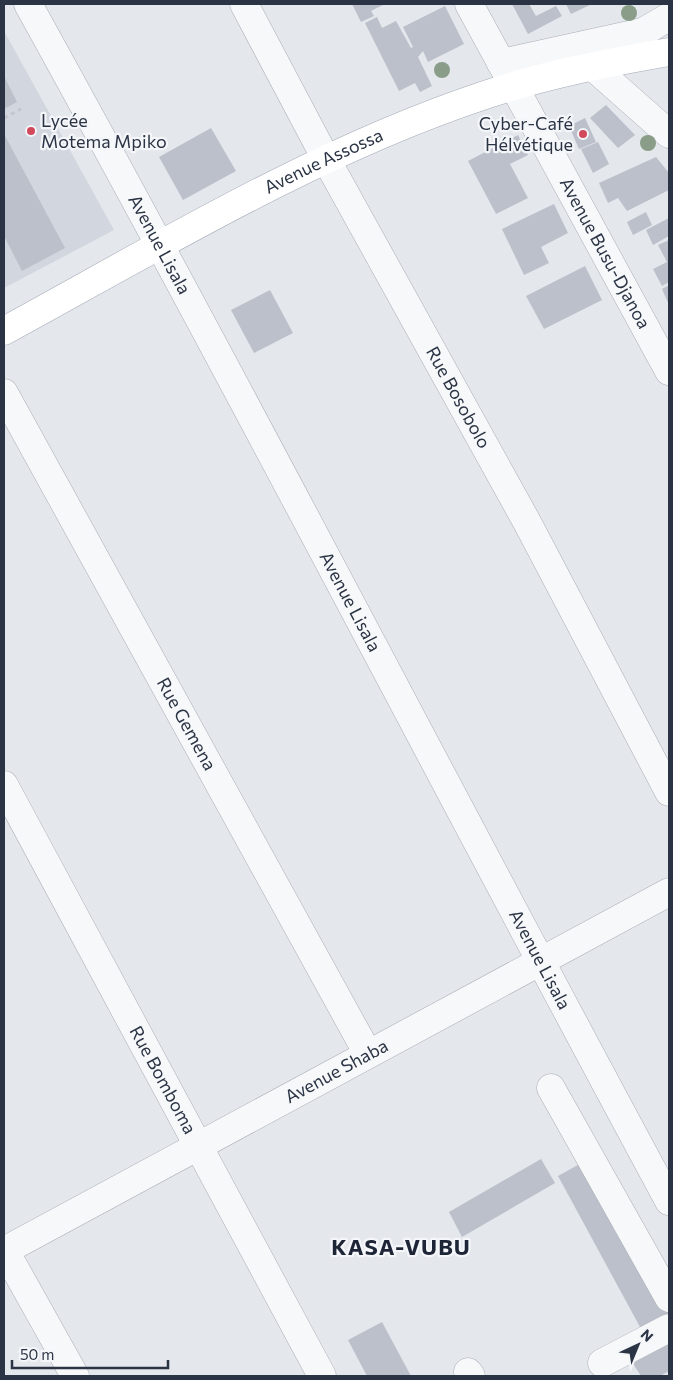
<svg xmlns="http://www.w3.org/2000/svg" width="673" height="1380" font-family="Commissioner,sans-serif">
  <style>
    .built { fill: #d2d6de }
    .building { fill: #bbc0ca }
    .lines { fill: none; stroke-linecap: round; stroke-linejoin: round }
    .minor-casing { stroke: #a9aeb7; stroke-width: 29 }
    .major-casing { stroke: #a3abb8; stroke-width: 29 }
    .path { stroke: #c2c5cb; stroke-width: 3; stroke-dasharray: 4 4; stroke-linecap: butt }
    .minor { stroke: #f7f8fa; stroke-width: 28 }
    .major { stroke: #fff; stroke-width: 28 }
    .tree { fill: #899d89 }
    .poi-dot { fill: #d1495b; stroke: #f4f6f9; stroke-width: 2 }
    .labels { text-anchor: middle; stroke-width: 4.5; stroke-linejoin: round; paint-order: stroke }
    .poi-label { font-size: 18px; fill: #2b3445; stroke: #f4f6f9; text-anchor: start }
    .street-label { font-size: 18px; fill: #2b3445; stroke: #f4f6f9 }
    .district-label { font-size: 22px; font-weight: bold; letter-spacing: 1px; fill: #1d2536; stroke: #f4f6f9 }
  </style>
  <rect width="100%" height="100%" fill="#e4e7ec"/>
  <path class="built" d="M4 31 114 230 4 288Z"/>
  <path class="building" d="M352 4H385L371 11 374 16 361 22Z
    M512 4H529L536 16 556 6 562 16 528 34Z
    M566 4H592L571 14Z
    M445 6 464 44 428 62 423 51 418 57 432 86 420 92 415 83 399 91 365 23 377 17 382 28 396 21 411 48 413 47 403 27Z
    M4 76 17 102 4 109Z
    M606 105 635 135 618 148 590 118Z
    M585 118 596 142 579 149 569 126Z
    M211 128 236 171 183 200 159 157Z
    M4 134 65 248 22 271 4 236Z
    M518 135 528 155 510 164 528 198 496 214 468 161Z
    M598 142 609 164 593 173 581 149Z
    M656 157 669 173V190L627 211 618 198 608 203 599 183Z
    M554 204 568 233 541 247 549 263 524 275 502 229Z
    M646 212 652 225 633 235 627 222Z
    M669 218V236L653 245 646 230Z
    M669 240V282L662 286 653 269 667 262 658 245Z
    M585 266 602 300 544 329 526 296Z
    M669 285V305L662 289Z
    M270 290 293 333 254 353 231 310Z
    M541 1159 555 1183 462 1237 449 1212Z
    M585 1161 669 1315 646 1338 558 1176Z
    M382 1322 411 1376H367L348 1340Z
    M669 1334V1371L660 1376H641L630 1359Z"/>
  <g class="lines">
    <defs>
      <g id="minor">
        <path id="s1" d="M28 4C247 400 454 803 669 1201"/>
        <path id="s2" d="M244 4 326 159 528 524 669 792"/>
        <path id="s3" d="M469 4 669 371"/>
        <path d="M501 63 643 32 669 17"/>
        <path d="M592 66 669 134"/>
        <path id="s4" d="M4 393 368 1054"/>
        <path id="s5" d="M4 785 322 1376"/>
        <path d="M551 1088 669 1298"/>
        <path d="M4 1249 75 1376"/>
        <path id="s6" d="M4 1251 669 892"/>
        <path d="M602 1363 669 1328"/>
        <path d="M468 1372 471 1376"/>
      </g>
      <g id="major">
        <path id="s7" d="M4 331C158 247 315 152 482 96 543 75 606 63 669 52"/>
      </g>
    </defs>
    <use href="#minor" class="minor-casing"/>
    <use href="#major" class="major-casing"/>
    <path class="path" d="M4 118 21 109"/>
    <use href="#minor" class="minor"/>
    <use href="#major" class="major"/>
  </g>
  <g class="tree">
    <circle cx="629" cy="13" r="8"/>
    <circle cx="442" cy="70" r="8"/>
    <circle cx="648" cy="143" r="8"/>
  </g>
  <g class="poi-dot">
    <circle cx="31" cy="131" r="5"/>
    <circle cx="583" cy="134" r="5"/>
  </g>
  <g class="labels">
    <g class="poi-label">
      <text x="41" y="127">Lycée<tspan x="41" dy="21">Motema Mpiko</tspan></text>
      <text x="573" y="130" text-anchor="end">Cyber-Café<tspan x="573" dy="21">Hélvétique</tspan></text>
    </g>
    <g class="street-label">
      <text dy="6" stroke="none"><textPath href="#s7" startOffset="362">Avenue Assossa</textPath></text>
      <text dy="6" stroke="none"><textPath href="#s1" startOffset="274">Avenue Lisala</textPath></text>
      <text dy="6" stroke="none"><textPath href="#s3" startOffset="284">Avenue Busu-Djanoa</textPath></text>
      <text dy="6" stroke="none"><textPath href="#s2" startOffset="448">Rue Bosobolo</textPath></text>
      <text dy="6" stroke="none"><textPath href="#s1" startOffset="679">Avenue Lisala</textPath></text>
      <text dy="6" stroke="none"><textPath href="#s4" startOffset="378">Rue Gemena</textPath></text>
      <text dy="6" stroke="none"><textPath href="#s1" startOffset="1084">Avenue Lisala</textPath></text>
      <text dy="6" stroke="none"><textPath href="#s6" startOffset="378">Avenue Shaba</textPath></text>
      <text dy="6" stroke="none"><textPath href="#s5" startOffset="335">Rue Bomboma</textPath></text>
    </g>
    <g class="district-label">
      <text x="401" y="1255">KASA-VUBU</text>
    </g>
  </g>
  <rect width="673" height="1380" fill="none" stroke="#2b3445" stroke-width="10"/>
  <g transform="translate(638 1345) rotate(44)" stroke="#f4f6f9" stroke-width="4" paint-order="stroke">
  <path d="M0-4L9 19L0 12L-9 19Z" fill="#2b3445"/>
  <text y="-8" font-size="14" font-weight="bold" text-anchor="middle" fill="#2b3445">N</text>
  </g>
  <path d="M12 1360v8h156v-8" fill="none" stroke="#2b3445" stroke-width="2.5"/>
  <text x="20" y="1360" font-size="15" fill="#2b3445" stroke="#f4f6f9" stroke-width="4" paint-order="stroke">50 m</text>
</svg>
